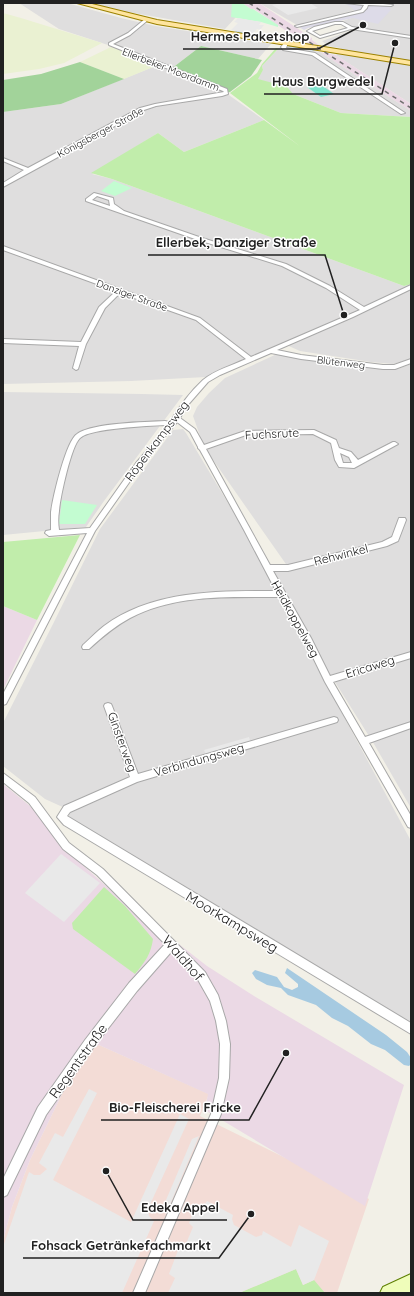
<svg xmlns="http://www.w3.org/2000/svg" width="414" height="1296" font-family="Quicksand,sans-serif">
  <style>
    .residential { fill: #dfdede }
    .commercial { fill: #f3dcd6 }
    .industrial { fill: #ebd9e5 }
    .farmland { fill: #eaf1d2 }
    .grass { fill: #c1edab }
    .forest { fill: #a2d39a }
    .park { fill: #c3fcd1 }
    .pitch { fill: #82e4cd }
    .parking { fill: #e9e9e9 }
    .plaza { fill: #dddbe8 }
    .water { fill: #a6cae1 }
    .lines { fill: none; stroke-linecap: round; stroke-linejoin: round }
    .stream { stroke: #a6cae1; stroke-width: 1.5 }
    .street-casing { stroke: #a8a8a8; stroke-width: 2 }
    .secondary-casing { stroke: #5d7f00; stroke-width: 2 }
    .primary-casing { stroke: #9d8200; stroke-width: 2 }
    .street { fill: #fff; fill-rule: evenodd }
    .secondary { fill: #effdba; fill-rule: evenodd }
    .primary { fill: #ffe59e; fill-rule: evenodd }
    .rail { stroke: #6f6f6f; stroke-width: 1.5; stroke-dasharray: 4.5 4.5; stroke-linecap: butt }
    .labels { text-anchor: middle; stroke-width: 3; stroke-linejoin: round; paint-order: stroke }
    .far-street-label { font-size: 10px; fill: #212121; stroke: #fff }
    .street-label { font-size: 12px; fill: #212121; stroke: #fff }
    .near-street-label { font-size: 14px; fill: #212121; stroke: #fff }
    .leader { fill: none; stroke: #212121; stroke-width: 1.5 }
    .callout-dot { fill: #212121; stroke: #fff; stroke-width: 1.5 }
    .callout-label { font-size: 13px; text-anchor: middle; font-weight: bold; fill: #212121; stroke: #fff; stroke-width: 3; stroke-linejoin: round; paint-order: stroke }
  </style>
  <rect width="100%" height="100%" fill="#f2f0e7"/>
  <path class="residential" d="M19 3H67L121 18 155 26 271 44 258 59 201 46 171 69 110 44 108 45 59 29Z
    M91 3H234L236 17 225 29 128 12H119Z
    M259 3H350L355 10 297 25Z
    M390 3H411V104L336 55 341 48 328 46 322 41 347 32 356 31 343 21 354 17 378 23Z
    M281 46 320 52 411 111V117L341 113 293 94 273 84 257 79 263 70 262 66Z
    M158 65 226 93 264 120 184 152 158 133 92 174 112 179 404 286 411 284V359L393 364 371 362 300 351 282 343 206 377 131 381 3 384V112L61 104Z
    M285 352 306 357 398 369 411 364V808L374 744 284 601 316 665 411 841V1023L173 879 69 819 67 809 45 799 3 766V723L53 624 100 529 173 430 183 429 186 433 267 568 270 570 288 567 204 447 193 416 197 407 209 393 225 378 277 354Z
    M3 392 142 394 183 395 104 501 86 527 3 535Z"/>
  <path class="commercial" d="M99 1045 209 1094 200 1116 369 1199 337 1293H3V1241L12 1207 30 1160 63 1092 92 1049Z"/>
  <path class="industrial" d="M242 3H259L312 38V40L319 45 304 43 254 9H251Z
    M320 52 336 55 411 104V111Z
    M3 606 37 620 3 690Z
    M3 784 30 806 65 849 116 895 207 966 254 996 404 1085 365 1206 205 1110 208 1094 99 1045 92 1049 63 1092 30 1160 12 1207 3 1241Z"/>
  <path class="farmland" d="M3 13 21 18 102 43 64 63 39 69 3 74Z
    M111 47 158 65 124 79 80 62Z"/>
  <path class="grass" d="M276 48 280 49 277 50 262 66 263 70 258 79 273 83 277 80 283 82 293 94 341 113 411 117V284L404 286 112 179 91 173 158 133 184 152 264 120 301 147 230 93 257 73 262 64Z
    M80 535 37 620 3 606V542Z
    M104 887 125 906 153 939C151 954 145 962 135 974L73 929 72 923Z
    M296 1269 303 1285 314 1280 325 1293H239Z"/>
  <path class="forest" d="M201 46 262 60 251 76 230 92 226 93 225 90 171 69Z
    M80 62 124 79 61 104 3 112V80L41 74Z"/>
  <path class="park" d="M232 3H242L251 9H253L278 25V27L261 22 231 17Z
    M114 181 132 188 115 196 101 191Z
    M62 500 97 505 85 524H59Z"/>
  <path class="pitch" d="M320 84 334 94 321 97 307 87Z"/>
  <path class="parking" d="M282 3H310L318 8 288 15 272 5Z
    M238 18 261 22 259 25H264L260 30 257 29 252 34 231 30 238 23 234 22Z
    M249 737 251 744 207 757 204 750Z
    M61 854 100 883 64 922 25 893Z
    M89 1089 97 1093 53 1180 131 1222 180 1114 189 1119 148 1209 149 1216 154 1221 122 1293H3V1247L29 1172 34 1175H40L47 1169 39 1163 55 1133 63 1137Z
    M199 1136 169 1207 166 1200 192 1139Z
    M207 1201 233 1215 232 1219 234 1225 256 1237 262 1235 263 1231 291 1247 299 1225 329 1241 314 1280 303 1285 296 1269 239 1293H168L175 1278 169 1274 180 1245 185 1246 193 1227 189 1223 195 1208 201 1210Z"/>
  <path class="plaza" d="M348 3H390L392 6 389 9 391 10 389 12 378 24 353 18 308 28 304 30 296 25 355 11 348 5 345 4Z"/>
  <path class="water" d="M287 968 386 1035 407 1052 411 1058V1064L409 1066 404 1065 385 1050 371 1044 348 1026 332 1018 316 1005 288 995 281 988 267 985 256 979 252 973 255 970 277 977 284 987 292 990 298 987V984L285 973Z"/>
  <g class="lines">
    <path class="stream" d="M174 27 185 29
      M190 30 197 31
      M236 32 249 34
      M215 34 231 36
      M237 37 246 39
      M252 40 259 41
      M289 46 314 50"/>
    <defs>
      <path id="street" d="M345 3H373L393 5 391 6 368 5 367 8 363 12 297 27 295 26 361 10 364 5Z
        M145 19 148 20 130 35 113 44 227 89 228 94 222 96 156 106 144 110 3 187V183L24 170 3 161V158L28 168 140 108 155 104 224 92 223 91 109 45V43L128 33Z
        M335 22H343L352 27 411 36V38L351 29 320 38 307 31 314 27ZM335 24H341L348 28 320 36 312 31Z
        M285 42 288 43 286 48 315 53 405 113 401 114 312 55 283 50 281 47Z
        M94 193 113 198 114 204 124 211 199 237 286 264 330 286 364 307 411 285V289L353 317 277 350 301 355 383 365H394L411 359V363L395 369H383L301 359 271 353 220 375 208 382 187 406 180 418 195 429 204 445 245 431 314 430 336 440 339 448 351 452 358 460 393 442H395L398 444 354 468 339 467 335 460 331 443 313 434 246 435 206 449 270 565H288L382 542 392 537 399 518H405L406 520 398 541 387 546 288 571H273L311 638 330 676 411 652V658L333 682 365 737 411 722V728L369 743 411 816V828L408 827 325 682 305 641 279 597C230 597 175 594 130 618 115 626 102 637 89 649H83L82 647 83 645C90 639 96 632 104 626 153 590 217 591 276 591L244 530 200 450 198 448V447L190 432 177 422 140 467 95 531 6 704 3 705V694L87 533 49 536 45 533 46 531 51 530C51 524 51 518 51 512 53 497 66 441 77 434 92 423 145 422 165 421L170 422C179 407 190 392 203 380 215 370 233 365 246 359L196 320 120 293 105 308 86 344 78 369 76 370 73 368 79 346 3 343V339L81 342 99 307 116 291 3 250V246L200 318 251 357 360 310 326 288 282 266 195 239 86 201V199ZM97 196 109 200 110 206 92 200ZM165 425 168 426 136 463 90 528 59 530C58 524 58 517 59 511 60 498 71 446 80 438 91 428 148 426 165 425ZM340 453 349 457 352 463H343Z
        M108 703 111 704 112 706 138 774 334 717 337 718 338 720 337 722 334 723 137 782 70 812 67 816 411 1023V1034L64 825 57 817 64 806 130 777 104 706 105 704Z
        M3 773 35 797 69 843 103 869 205 972 218 995 226 1021 230 1044 229 1078 221 1114 145 1293H133L211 1114 219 1078 220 1044 216 1021 210 1001 197 978 172 951 137 991 93 1048 46 1115 7 1195 3 1197V1179L38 1107 85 1040 129 983 165 944 97 875 63 849 29 803 3 782Z"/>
      <path id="secondary" d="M411 1274V1292L380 1293 383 1287Z"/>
      <path id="primary" d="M77 3H88L157 20 411 61V65L157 24Z"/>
    </defs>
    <use href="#street" class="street-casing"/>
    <use href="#secondary" class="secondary-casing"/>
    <use href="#primary" class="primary-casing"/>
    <use href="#street" class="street"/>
    <use href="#secondary" class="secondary"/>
    <use href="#primary" class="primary"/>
    <path class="rail" d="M249 3 411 108"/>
  </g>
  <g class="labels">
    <g class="far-street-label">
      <text transform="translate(171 69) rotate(21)" y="4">Ellerbeker Moordamm</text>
      <text transform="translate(100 132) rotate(-28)" y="4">Königsberger Straße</text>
      <text transform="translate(132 295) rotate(20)" y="4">Danziger Straße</text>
      <text transform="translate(341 362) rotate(7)" y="4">Blütenweg</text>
    </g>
    <g class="street-label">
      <text transform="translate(272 434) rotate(-3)" y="4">Fuchsrute</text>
      <text transform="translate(157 441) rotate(-53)" y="4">Röpenkampsweg</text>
      <text transform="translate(341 555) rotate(-14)" y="4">Rehwinkel</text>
      <text transform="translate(295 619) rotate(61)" y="4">Heidkoppelweg</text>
      <text transform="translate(370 667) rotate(-17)" y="4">Ericaweg</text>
      <text transform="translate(122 742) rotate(70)" y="4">Ginsterweg</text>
      <text transform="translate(199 760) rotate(-16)" y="4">Verbindungsweg</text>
    </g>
    <g class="near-street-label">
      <text transform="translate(232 922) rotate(31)" y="5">Moorkampsweg</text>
      <text transform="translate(183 958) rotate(49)" y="5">Waldhof</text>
      <text transform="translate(78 1061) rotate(-54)" y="5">Regentstraße</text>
    </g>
  </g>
  <path class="leader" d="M363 25L318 49H183M395 43L382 94H264M344 315L325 255H148M286 1053L249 1120H101M106 1171L133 1220H227M251 1214L219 1258H23"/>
  <g class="callout-dot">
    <circle cx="363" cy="25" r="4"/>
    <circle cx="395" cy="43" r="4"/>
    <circle cx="344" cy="315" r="4"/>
    <circle cx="286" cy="1053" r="4"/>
    <circle cx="106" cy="1171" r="4"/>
    <circle cx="251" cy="1214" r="4"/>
  </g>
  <g class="callout-label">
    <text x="250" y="41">Hermes Paketshop</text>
    <text x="323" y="86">Haus Burgwedel</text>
    <text x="236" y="247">Ellerbek, Danziger Straße</text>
    <text x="175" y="1112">Bio-Fleischerei Fricke</text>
    <text x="180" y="1212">Edeka Appel</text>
    <text x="121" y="1250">Fohsack Getränkefachmarkt</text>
  </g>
  <rect width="414" height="1296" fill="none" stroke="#212121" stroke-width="8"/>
</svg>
